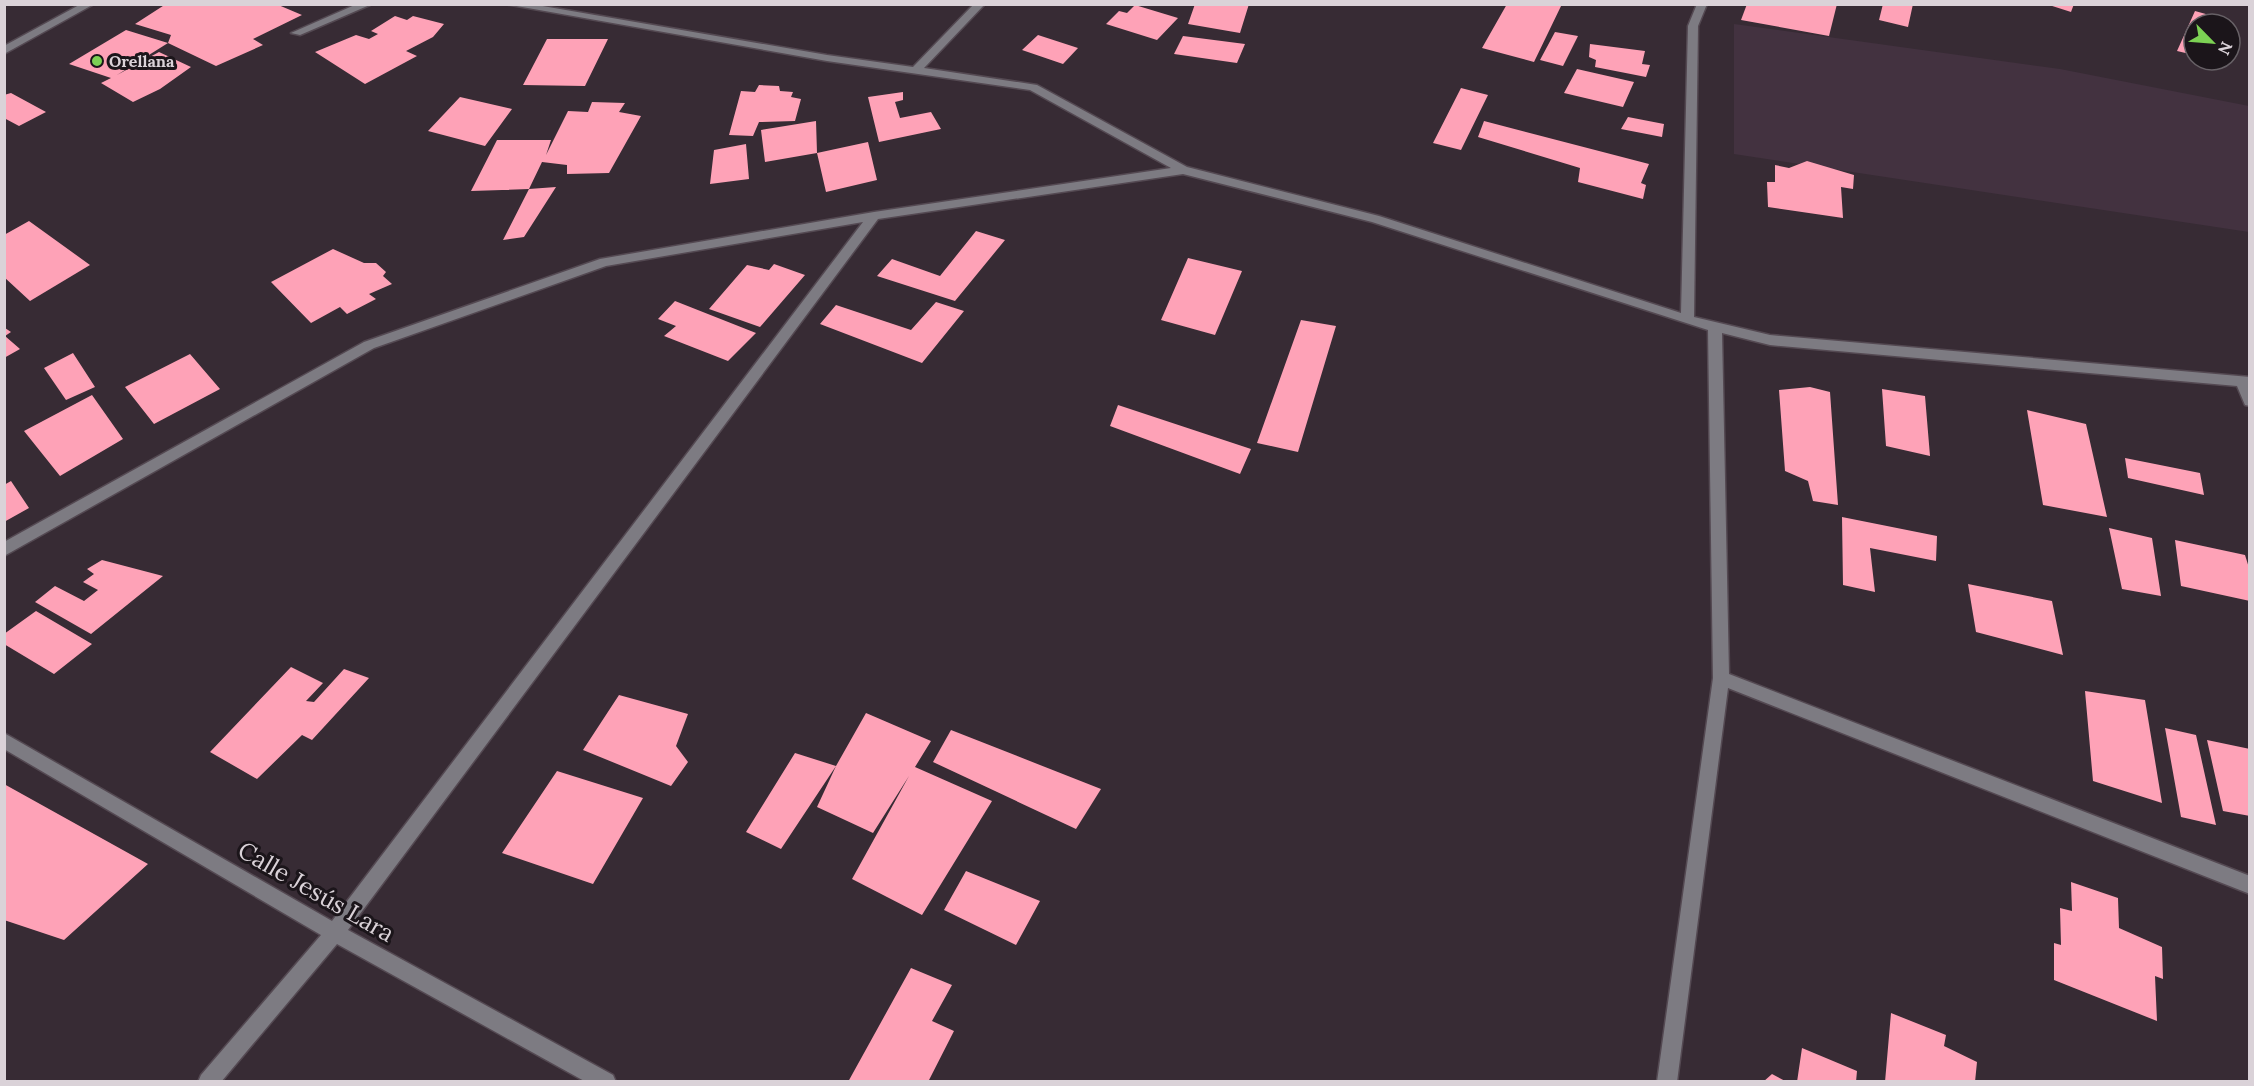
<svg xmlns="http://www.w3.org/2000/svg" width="2254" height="1086" font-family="Lora,serif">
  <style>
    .built { fill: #433240 }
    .building { fill: #fea2b7 }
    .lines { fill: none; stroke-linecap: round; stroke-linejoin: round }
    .minor-casing { stroke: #544952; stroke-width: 3 }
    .minor { fill: #7d7b82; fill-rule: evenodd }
    .poi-dot { fill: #7cd154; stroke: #1b151a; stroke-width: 2 }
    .labels { text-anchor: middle; stroke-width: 6; stroke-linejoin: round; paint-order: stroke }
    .far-poi-label { font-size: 16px; font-weight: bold; fill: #dad2d8; stroke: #1b151a; text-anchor: start }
    .near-street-label { font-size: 24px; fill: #dad2d8; stroke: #1b151a }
  </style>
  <rect width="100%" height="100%" fill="#372b34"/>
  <path class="built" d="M1734 24 2060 69 2249 106V232L1734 154Z"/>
  <path class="building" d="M166 4H276L302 15 253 39 263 45 216 66 168 43 171 35 135 24Z
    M1195 4H1249L1240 33 1188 24Z
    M1507 4H1562L1534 62 1482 48Z
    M1747 4H1837L1829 36 1741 20Z
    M1883 4H1913L1908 27 1879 20Z
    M2046 4H2074L2071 12Z
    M1135 5 1178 18 1157 40 1106 24 1119 11 1127 13Z
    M2195 11 2231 21 2230 24H2194V55L2177 51Z
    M395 16 407 20 413 16 444 24 433 37 406 51 417 56 365 84 315 52 356 35 369 39 378 34 371 31Z
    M126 30 168 43 117 75 159 52 191 67 160 89 133 102 101 83 111 78 69 64Z
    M1555 32 1578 36 1563 66 1540 60Z
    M1038 35 1078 48 1063 64 1022 50Z
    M1183 36 1245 44 1237 63 1174 54Z
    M547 39H608L585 86 523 85Z
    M1590 44 1645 51 1642 64 1650 65 1646 77 1595 67 1596 60 1589 57Z
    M1577 69 1634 82 1623 107 1564 93Z
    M759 85 779 86 780 91 793 92 791 97 801 99 795 121 759 122 753 136 729 135 741 91 755 92Z
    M1461 88 1488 95 1461 150 1433 143Z
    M903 92V100L895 102 900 118 931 112 941 129 879 142 868 97Z
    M11 93 46 112 19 126 4 118V95Z
    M460 97 512 109 485 146 428 131Z
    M592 102 625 103 619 112 641 116 609 173 567 174V165L542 162 529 189 471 191 497 140H551L546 155 568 111 588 112Z
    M1628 117 1664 124 1662 137 1621 129Z
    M816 121 817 153 765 162 761 130Z
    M1484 121 1649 164 1641 183 1646 185 1643 199 1578 182 1580 168 1478 137Z
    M868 142 877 180 826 192 817 153Z
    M746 144 749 179 710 184 714 150Z
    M1807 161 1854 175 1853 189 1841 187 1843 218 1768 207 1767 182H1775V165L1789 168Z
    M556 187 524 237 503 240 529 189Z
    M29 221 90 265 30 301 4 277V235Z
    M976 231 1005 240 955 301 877 276 892 259 940 276Z
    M333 249 364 263H376L386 272 383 276 392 284 369 294 376 299 347 314 340 307 311 323 271 282Z
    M1188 258 1242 271 1215 335 1161 320Z
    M774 264 805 275 760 327 709 309 747 265 769 270Z
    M675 301 756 333 728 361 664 336 676 326 658 319Z
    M936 302 964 311 922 363 820 324 836 305 911 330Z
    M1301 320 1336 326 1298 452 1257 443Z
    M5 328 11 332 5 336 20 349 4 358Z
    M73 353 95 387 66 400 44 368Z
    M190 354 220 389 154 424 125 387Z
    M1810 387 1830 392 1838 505 1813 501 1808 481 1785 471 1779 390Z
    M1882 389 1925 396 1930 456 1886 446Z
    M92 395 123 439 60 476 24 431Z
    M1118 405 1251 449 1240 474 1110 426Z
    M2027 410 2086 424 2107 517 2043 505Z
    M2125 458 2200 473 2204 495 2128 478Z
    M11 481 29 508 4 522V485Z
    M1842 517 1937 536 1936 561 1870 548 1875 592 1843 585Z
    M2109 528 2152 538 2161 596 2122 589Z
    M2175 540 2245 555 2250 571V601L2181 586Z
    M102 560 163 576 91 634 35 602 55 586 84 601 98 590 83 582 94 574 87 569Z
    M1968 584 2052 601 2063 655 1976 632Z
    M36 611 92 644 54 674 4 644V634Z
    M291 667 323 683 306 701 314 702 344 669 369 678 312 740 302 735 257 779 210 752Z
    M2085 691 2145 700 2162 803 2093 781Z
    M619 695 688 714 676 746 688 762 671 786 583 750Z
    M866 713 931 741 915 767 992 801 922 915 852 879 909 776 873 833 817 807 836 766 781 849 746 832 795 753 836 766Z
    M2165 728 2196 735 2216 825 2181 817Z
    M951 730 1101 789 1076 829 933 762Z
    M2207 740 2250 749V816L2223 811Z
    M557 771 643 798 593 884 502 853Z
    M4 784 148 864 64 940 4 920Z
    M966 871 1040 901 1016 945 944 910Z
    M2071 882 2118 898 2119 928 2162 947 2163 979 2155 976 2157 1021 2054 980V943L2061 945 2060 908 2072 911Z
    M911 968 952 985 932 1021 954 1031 928 1082H848Z
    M1891 1013 1946 1035 1944 1046 1977 1062 1975 1082H1885Z
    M1802 1048 1857 1071 1856 1082H1797Z
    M1772 1074 1787 1082H1763Z"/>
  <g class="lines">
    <defs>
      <path id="minor" d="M81 4H94L4 54V46Z
        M357 4H372L300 35 291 33Z
        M505 4H531L827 55 913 67 974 4H985L924 68 1037 85 1187 167 1379 216 1681 313 1688 26 1697 4H1707L1698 26 1694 317 1770 335 2250 377V406L2245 405 2237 386 1770 345 1722 333 1729 674 2250 876V894L1728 688 1677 1082H1657L1713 678 1708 330 1372 222 1183 174 878 219 348 930 613 1075 616 1082H586L337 944 221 1082H198L201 1075 321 935 4 749V733L332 921 863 222 606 266 374 348 4 556V542L364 342 600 259 874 212 1171 168 1030 90 827 61Z"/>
    </defs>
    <use href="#minor" class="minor-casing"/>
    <use href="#minor" class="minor"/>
  </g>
  <circle class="poi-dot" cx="97" cy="61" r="6"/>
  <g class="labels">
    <g class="far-poi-label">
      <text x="109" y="67">Orellana</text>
    </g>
    <g class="near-street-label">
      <text transform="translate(316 892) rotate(30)" y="8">Calle Jesús Lara</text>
    </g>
  </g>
  <rect width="2254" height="1086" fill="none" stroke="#dad2d8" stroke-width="12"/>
  <g transform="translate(2212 42) rotate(115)"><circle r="28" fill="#1b151a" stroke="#676166" stroke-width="1.5"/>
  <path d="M0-4.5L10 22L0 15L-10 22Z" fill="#7cd154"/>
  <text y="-9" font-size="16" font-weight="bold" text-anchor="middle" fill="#dad2d8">N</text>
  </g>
</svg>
